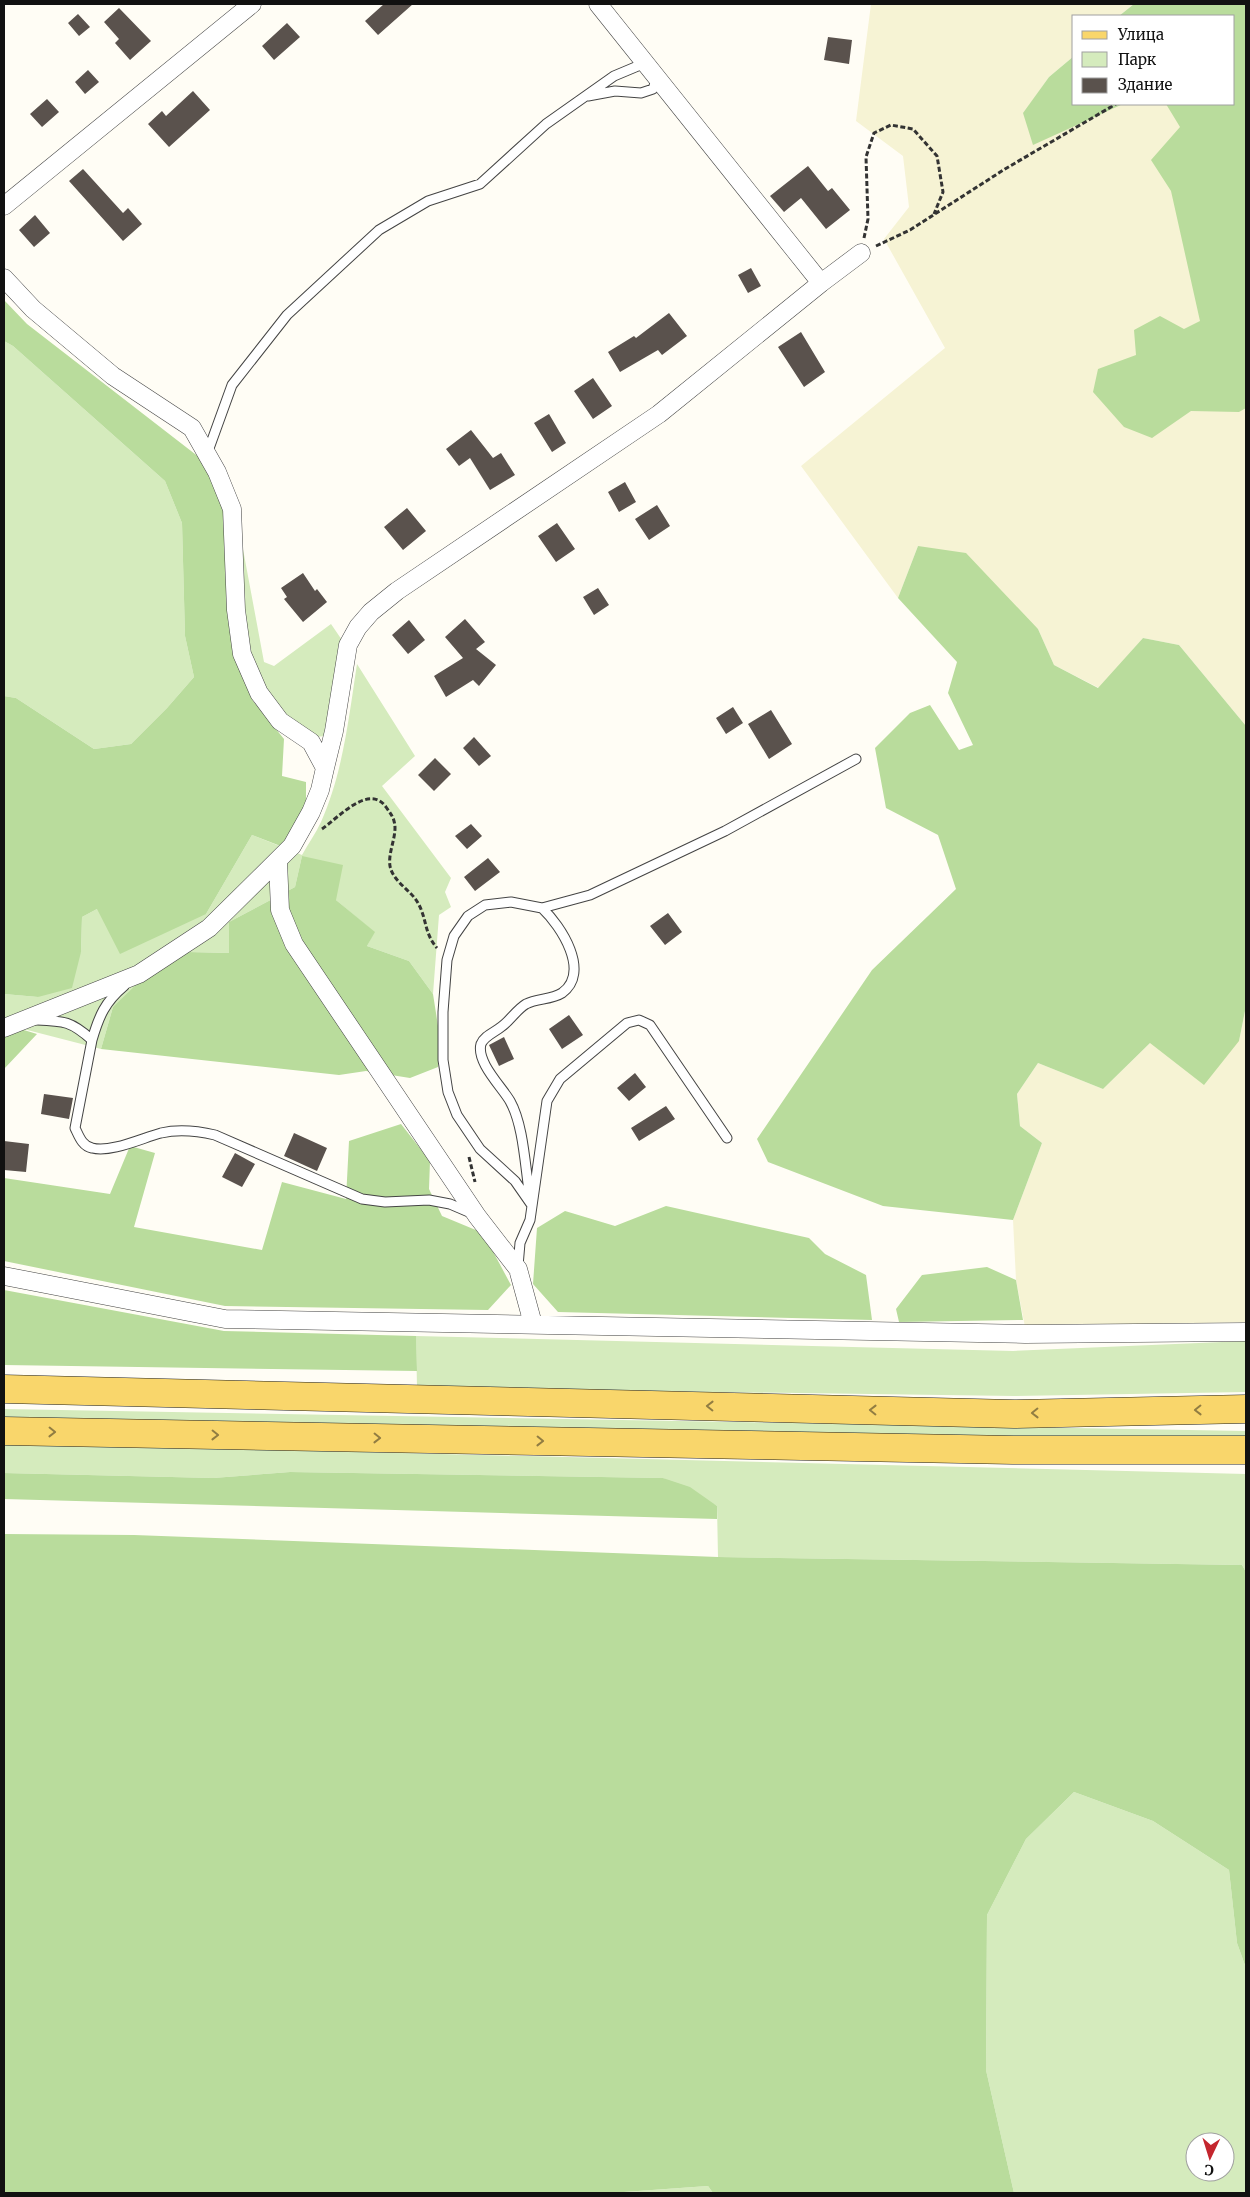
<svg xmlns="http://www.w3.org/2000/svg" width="1250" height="2197" font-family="Merriweather,serif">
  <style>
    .farmland { fill: #f6f3d4 }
    .green { fill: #d5ebbd; fill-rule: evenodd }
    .forest { fill: #b9dc9c }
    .building { fill: #5a524d }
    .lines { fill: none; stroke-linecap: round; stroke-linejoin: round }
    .lane-casing { stroke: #444; stroke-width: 11 }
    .street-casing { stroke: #444; stroke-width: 19 }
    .primary-casing { stroke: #222; stroke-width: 29 }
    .path { stroke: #333; stroke-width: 3; stroke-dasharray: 5 2.5; stroke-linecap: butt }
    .lane { stroke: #fff; stroke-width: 9 }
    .street { stroke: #fff; stroke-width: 18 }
    .primary { stroke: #f9d66b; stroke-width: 28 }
    .oneway { stroke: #917d42 }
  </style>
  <rect width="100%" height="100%" fill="#fffdf5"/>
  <path class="farmland" d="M871 4H1134L1119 16H1074V56L1049 77 1023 114 1104 104H1209L1246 145V726L1179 645 1143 638 1099 688 1054 665 1038 629 918 546 898 598 801 466 945 348 884 239 909 207 903 156 856 121Z
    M1246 1006V1322L1025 1327 1016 1280 1013 1220 1042 1143 1020 1126 1017 1094 1038 1063 1103 1089 1150 1043 1239 1041Z"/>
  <path class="green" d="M4 341 13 346 165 481 182 523 185 636 194 677 167 708 131 744 94 749 16 698 4 696Z
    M237 517 264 662 274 666 331 624 344 643 326 736 314 737 280 711 263 688 246 652Z
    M357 664 415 756 382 786 451 878 445 892 451 907 439 915 433 994 409 961 367 946 374 932 336 900 302 856 295 887 229 922 230 953 188 952 113 1007 101 1049 4 1024V994L38 997 81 952 82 917 97 909 206 914 252 835 302 855C308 844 316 833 321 822 343 773 349 716 357 664Z
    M416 1336 1013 1351 1246 1341V1392L1014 1396 417 1388Z
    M4 1409 1246 1431V1443L4 1423Z
    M4 1443 1246 1474V1572L1242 1565 718 1557 717 1506 663 1478 290 1472 213 1478 4 1473Z
    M1074 1792 1153 1821 1229 1870 1237 1943 1246 1968V2193H1014L986 2070 987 1915 1026 1839ZM1195 2142H1225V2172H1195Z
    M708 2186 713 2193H610Z"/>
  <path class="forest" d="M1134 4H1246V408L1239 412 1191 411 1152 438 1124 427 1093 392 1098 369 1136 355 1134 330 1160 316 1184 329 1200 321 1171 191 1151 160 1180 127 1166 104H1234V16H1119Z
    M1074 56V104H1123L1033 145 1023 113 1049 77Z
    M4 300 27 324 204 461 226 509 237 656 253 701 284 739 282 776 306 782V808L283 847 252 835 206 914 120 954 97 909 82 917 81 952 72 988 38 997 4 994V696L16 698 94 749 131 744 167 708 194 677 185 636 182 523 165 481 13 346 4 341Z
    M918 546 966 553 1038 629 1054 665 1098 688 1143 638 1179 645 1246 726V1006L1239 1041 1204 1085 1150 1043 1103 1089 1038 1063 1017 1094 1020 1126 1042 1143 1013 1220 883 1206 768 1162 757 1139 872 970 956 889 938 835 886 808 875 748 910 713 930 705 959 750 973 745 948 693 957 662 898 598Z
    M302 856 343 865 336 900 375 932 367 946 409 961 433 994 438 1026V1067L410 1078 366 1071 339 1075 101 1049 113 1007 142 979 188 952 229 953V922L295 887Z
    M4 1024 37 1034 4 1069Z
    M401 1124 430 1161 429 1189 442 1216 483 1233 511 1285 488 1310 225 1306 4 1261V1178L110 1194 130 1146 155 1153 134 1227 262 1250 282 1182 346 1199 349 1141Z
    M666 1206 809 1238 825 1254 866 1275 872 1320 558 1312 533 1284 537 1228 565 1211 615 1226Z
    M987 1267 1016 1280 1023 1320 899 1322 896 1309 922 1275Z
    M4 1290 224 1331 416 1336 417 1371 4 1365Z
    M290 1472 663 1478 690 1487 717 1506V1519L4 1499V1473L213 1478Z
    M4 1534 134 1535 718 1557 1242 1565 1246 1572V1968L1237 1943 1229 1870 1153 1821 1074 1792 1026 1839 987 1915 986 2070 1014 2193H713L708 2186 610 2193H4Z"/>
  <path class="building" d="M384 4H413L378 35 365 21Z
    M119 8 151 41 130 60 115 43 119 39 104 22Z
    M78 14 90 27 79 36 68 23Z
    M287 23 300 37 274 60 262 46Z
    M828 37 852 40 849 64 824 60Z
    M88 70 99 82 85 94 75 82Z
    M193 91 210 110 169 147 148 124 162 111 166 116Z
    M47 99 59 112 42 127 30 114Z
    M808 166 828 191 832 188 850 210 826 229 801 198 784 212 770 196Z
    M83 169 123 213 128 208 142 224 123 241 69 181Z
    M35 215 50 233 34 247 19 230Z
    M751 268 761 286 748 293 738 275Z
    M669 313 687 336 662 355 658 350 620 372 608 352 634 336 636 338Z
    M801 332 825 372 804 387 778 347Z
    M593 378 612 406 593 419 574 391Z
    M549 414 566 443 552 452 534 423Z
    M471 430 493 458 501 453 515 475 490 490 470 458 459 466 446 449Z
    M625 482 636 502 619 512 608 492Z
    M657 505 670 526 649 540 635 519Z
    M407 508 426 531 403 550 384 527Z
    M557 523 575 549 556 562 538 536Z
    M303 573 315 591 317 589 327 602 303 622 284 599 287 597 281 588Z
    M598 588 609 605 594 615 583 597Z
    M465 619 485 642 476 649 496 665 479 686 473 680 446 697 434 676 463 658 445 637Z
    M409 620 425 640 408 654 392 635Z
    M733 707 743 723 726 734 716 718Z
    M771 710 792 744 769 759 748 724Z
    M474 737 491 756 479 766 463 748Z
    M435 758 451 774 434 791 418 775Z
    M471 824 482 836 467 849 455 836Z
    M488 858 500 872 475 891 464 877Z
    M668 913 682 932 665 945 650 926Z
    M569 1015 583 1035 562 1049 549 1029Z
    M504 1037 514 1059 499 1066 489 1045Z
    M635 1073 646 1087 629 1101 617 1088Z
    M44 1094 73 1098 69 1119 41 1114Z
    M666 1106 675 1119 639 1141 631 1128Z
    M294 1133 327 1148 317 1171 284 1156Z
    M4 1141 29 1144 26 1172 4 1170Z
    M235 1153 255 1164 242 1187 222 1177Z"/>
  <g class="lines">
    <defs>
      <path id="lane" d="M588 96 615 91 641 93 653 89 657 77
        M207 454 232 385 287 315 379 230 428 201 480 184 546 124 614 76 645 63
        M36 1020C64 1021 71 1021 92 1040L75 1128C79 1136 82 1146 92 1148 111 1153 142 1138 161 1133 178 1129 198 1131 215 1135L362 1199 385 1202 429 1200 450 1204 471 1213
        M92 1040C99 1016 105 1002 124 986
        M530 1197C525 1168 524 1126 510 1101 502 1087 476 1062 481 1044 484 1036 495 1032 501 1027 510 1021 516 1010 526 1004 537 998 551 1000 562 993 591 972 561 926 542 908
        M531 1204 515 1181 480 1149 457 1115 448 1092 443 1060V1012L447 960 454 936 468 916 485 905 511 902 542 908 590 895 725 831 856 759
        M518 1266 520 1243 530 1220 547 1101 560 1079 627 1023 639 1020 650 1025 727 1138"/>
      <path id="street" d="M598 4 821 283
        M4 206 252 4
        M4 278 33 309 113 376 192 428 217 472 232 509 236 610 242 654 259 693 280 721 311 742 325 768 320 790 311 812 292 846 209 928 139 974 4 1028
        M325 768 334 731 348 645 358 627 371 612 397 591 659 414 821 283 861 253
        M278 861 280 910 294 944 477 1216 518 1269 533 1324
        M4 1276 225 1319 1025 1334 1246 1332"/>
      <path id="primary" d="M4 1389 1014 1414 1246 1409
        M4 1431 1013 1450H1246"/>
    </defs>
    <use href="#lane" class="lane-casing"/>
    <use href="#street" class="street-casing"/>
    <use href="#primary" class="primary-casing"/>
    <path class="path" d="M864 238 868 219 866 157 874 133 891 125 913 129 937 156 943 192 934 214
      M876 246 910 230 1005 169 1116 104
      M322 829C338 818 369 783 386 807 391 814 395 819 395 828 395 840 388 854 390 866 393 882 411 890 418 903 427 919 424 933 437 948
      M469 1157 475 1182"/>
    <use href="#lane" class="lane"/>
    <use href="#street" class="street"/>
    <use href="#primary" class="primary"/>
  </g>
  <defs><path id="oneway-chevron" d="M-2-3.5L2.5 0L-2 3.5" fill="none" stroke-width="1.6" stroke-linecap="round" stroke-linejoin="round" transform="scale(1.25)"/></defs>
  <g class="oneway">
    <use href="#oneway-chevron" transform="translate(710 1406) rotate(-179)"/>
    <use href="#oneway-chevron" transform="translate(873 1410) rotate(-179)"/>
    <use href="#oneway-chevron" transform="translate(1198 1410) rotate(179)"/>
    <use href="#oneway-chevron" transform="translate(1035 1413) rotate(179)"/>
    <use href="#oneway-chevron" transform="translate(52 1432) rotate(1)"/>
    <use href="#oneway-chevron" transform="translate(215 1435) rotate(1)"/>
    <use href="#oneway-chevron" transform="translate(377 1438) rotate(1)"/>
    <use href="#oneway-chevron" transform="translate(540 1441) rotate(1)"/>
  </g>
  <rect width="1250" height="2197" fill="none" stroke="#111111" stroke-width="10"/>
  <rect x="1072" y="15" width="162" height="90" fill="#ffffff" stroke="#a0a0a0"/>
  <rect x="1082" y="31" width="25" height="8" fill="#f9d66b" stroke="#a0a0a0"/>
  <text x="1118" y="40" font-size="15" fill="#111111">Улица</text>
  <rect x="1082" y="52" width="25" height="15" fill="#d5ebbd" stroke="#a0a0a0"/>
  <text x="1118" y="65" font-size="15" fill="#111111">Парк</text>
  <rect x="1082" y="78" width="25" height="15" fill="#5a524d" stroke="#a0a0a0"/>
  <text x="1118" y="90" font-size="15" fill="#111111">Здание</text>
  <g transform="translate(1210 2157) rotate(184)"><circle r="24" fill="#ffffff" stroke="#a0a0a0"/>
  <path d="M0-4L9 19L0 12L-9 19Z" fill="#c4262e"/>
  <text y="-8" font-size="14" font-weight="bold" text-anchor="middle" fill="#111111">С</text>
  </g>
</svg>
